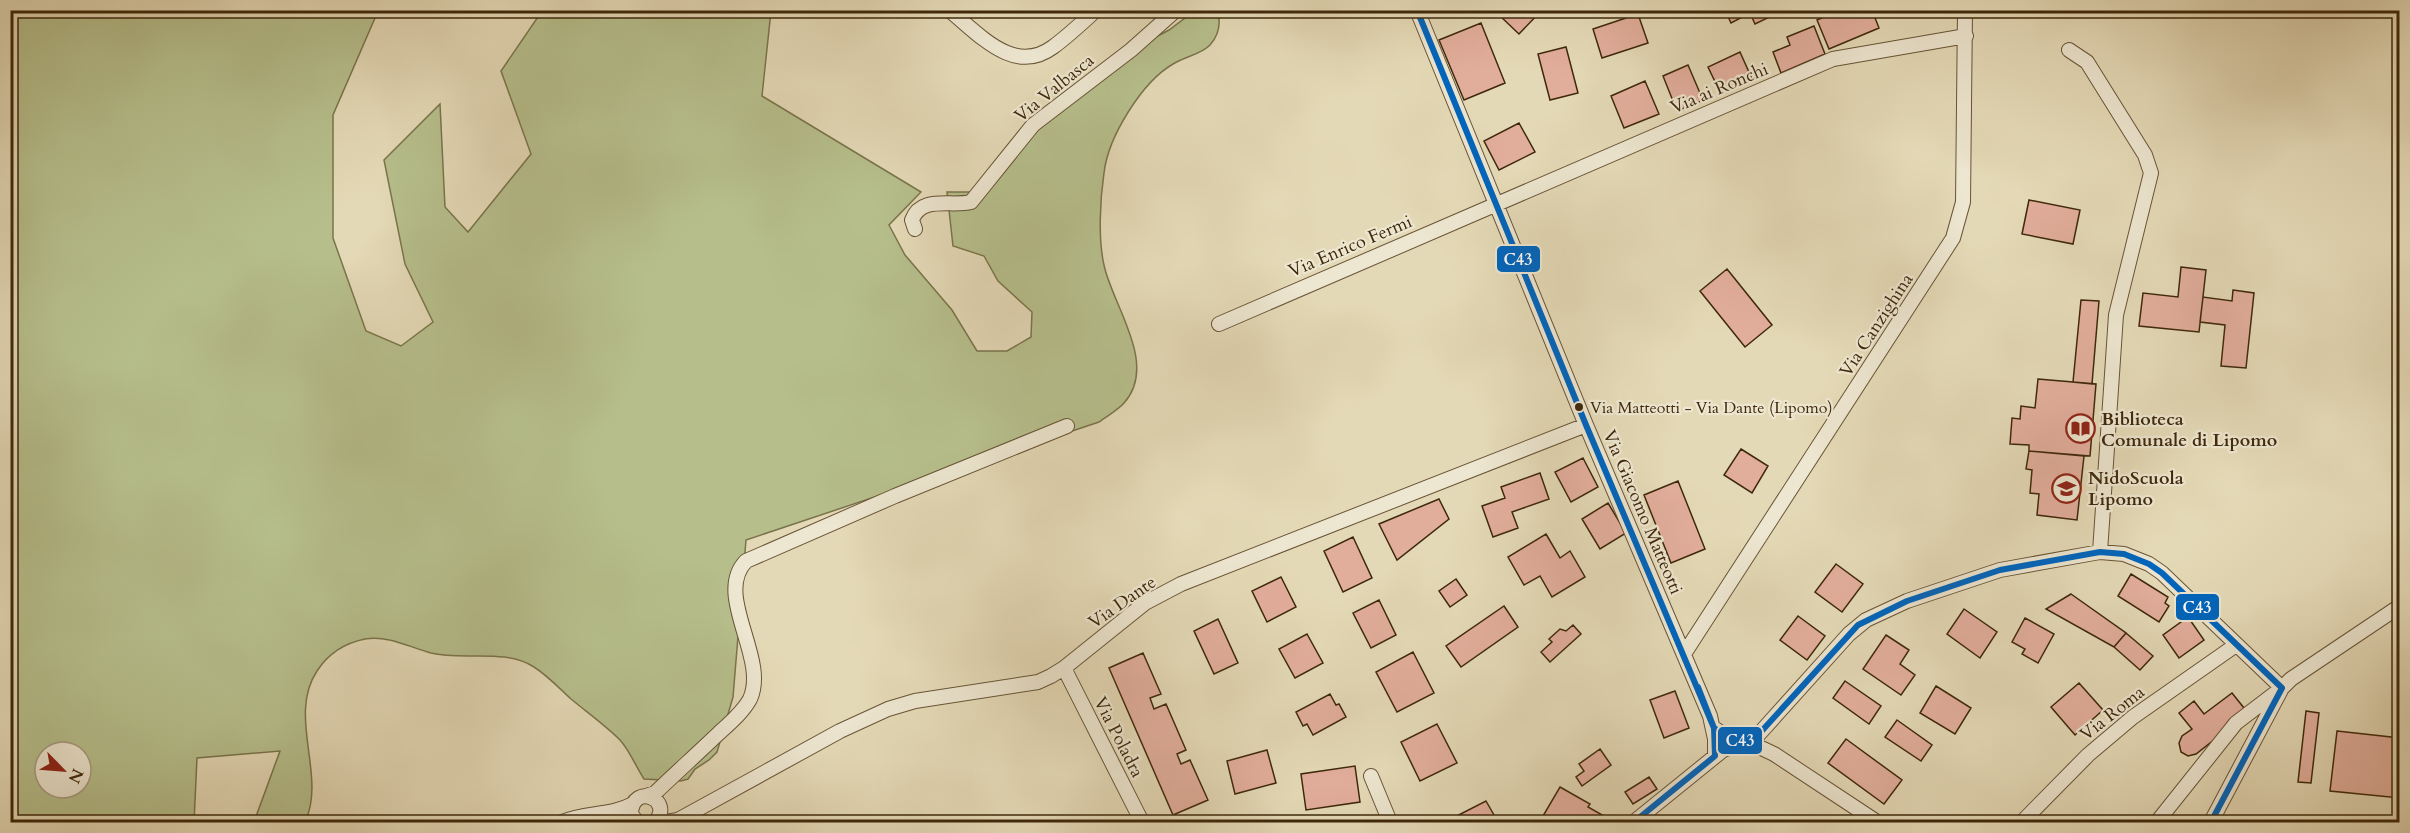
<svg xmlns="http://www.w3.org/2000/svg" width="2410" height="833" font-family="Cardo,serif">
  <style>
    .green { fill: #b6bf8c; stroke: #7a744c; stroke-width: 1.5; fill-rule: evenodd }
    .building { fill: #e2ae9c; stroke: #3e280b; stroke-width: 1.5 }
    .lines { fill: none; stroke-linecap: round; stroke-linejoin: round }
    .street-casing { stroke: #685436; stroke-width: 16 }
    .street { stroke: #ede6d0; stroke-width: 14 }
    .bus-1-casing { stroke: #ede6d0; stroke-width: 10 }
    .bus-1 { stroke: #0065bd; stroke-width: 6 }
    .bus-dot { fill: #3e280b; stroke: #ede6d0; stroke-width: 2 }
    .labels { text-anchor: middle; stroke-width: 4.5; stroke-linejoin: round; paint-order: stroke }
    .bus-label { font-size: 16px; fill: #3e280b; stroke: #ede6d0; text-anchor: start }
    .street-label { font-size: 18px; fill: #3e280b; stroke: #ede6d0 }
    .poi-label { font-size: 18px; font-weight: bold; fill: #3e280b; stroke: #ede6d0; text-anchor: start }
    .line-badge { stroke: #ede6d0; stroke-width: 2 }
    .badge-label { font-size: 16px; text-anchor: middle; font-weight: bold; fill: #fff }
  </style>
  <rect width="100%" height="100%" fill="#e4d9b6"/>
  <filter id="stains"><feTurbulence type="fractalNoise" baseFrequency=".00333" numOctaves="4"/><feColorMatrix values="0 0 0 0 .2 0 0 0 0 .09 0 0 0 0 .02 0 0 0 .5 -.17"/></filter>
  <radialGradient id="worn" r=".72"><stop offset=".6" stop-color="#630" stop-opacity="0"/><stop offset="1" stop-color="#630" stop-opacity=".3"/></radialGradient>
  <path class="green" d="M10 11H378L333 115V238L366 331 401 346 433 322 405 264 384 160 440 104 445 207 468 232 531 154 501 71 542 11H771L762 96 921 192 889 225 905 255 952 310 977 351H1007L1031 337 1032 312 998 281 984 256 953 246 947 192H983L1026 135 1152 39 1169 30 1193 12H1218C1221 25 1219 35 1210 45 1202 54 1184 57 1173 64 1142 82 1108 137 1104 173 1100 200 1098 239 1104 265 1112 305 1159 364 1124 403 1118 410 1107 416 1099 422L746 540 733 697 717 752 709 760 695 769 688 779 681 781 644 779C636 767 630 751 620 740 605 725 588 713 571 699 559 688 548 676 534 667 504 648 464 661 431 653 409 647 388 635 365 639 345 643 328 654 317 671 287 716 327 776 305 822H254L280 751 197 758 194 822H11ZM45 752H81V788H45Z"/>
  <path class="building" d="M1503 10H1538L1540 12 1519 34 1499 15Z
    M1725 10H1782V11L1755 24 1750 13 1731 23Z
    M1840 10H1872L1879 28 1829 49 1817 20Z
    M1638 14 1648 43 1602 58 1593 29Z
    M1481 23 1505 83 1464 100 1439 40Z
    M1814 26 1825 54 1781 73 1773 52 1790 45 1787 37Z
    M1566 47 1578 93 1550 100 1538 54Z
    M1740 52 1752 79 1721 94 1708 67Z
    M1688 65 1703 100 1677 111 1663 76Z
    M1645 81 1659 114 1624 128 1611 96Z
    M1519 123 1535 152 1499 170 1484 141Z
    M2029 200 2080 210 2073 244 2022 234Z
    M2181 267 2206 270 2199 332 2139 326 2143 293 2178 297Z
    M1727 269 1772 325 1745 347 1700 291Z
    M2233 290 2254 293 2246 368 2221 366 2225 325 2200 322 2203 297 2232 301Z
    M2081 300 2099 301 2092 384 2073 382Z
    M2038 379 2096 384 2090 456 2029 451V445L2010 444 2012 418 2020 419 2021 406 2035 408Z
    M1741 449 1768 466 1752 493 1724 475Z
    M2029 451 2084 456 2077 520 2037 515 2039 494 2030 493 2032 470 2026 469Z
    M1583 458 1598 487 1571 502 1555 472Z
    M1540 473 1549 499 1512 512 1518 528 1493 537 1482 506 1505 498 1501 487Z
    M1678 481 1705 549 1671 563 1644 495Z
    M1439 499 1449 519 1397 560 1379 524Z
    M1608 503 1626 533 1600 549 1582 519Z
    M1546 534 1560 558 1570 551 1585 577 1552 597 1540 576 1524 585 1508 557Z
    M1353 537 1372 578 1343 592 1324 551Z
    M1836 564 1863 584 1842 612 1815 592Z
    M2131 574 2168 597 2165 603 2169 606 2159 622 2118 596Z
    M1281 577 1296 607 1267 622 1252 591Z
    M1456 579 1467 595 1450 607 1439 591Z
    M2071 594 2126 633 2114 647 2046 609Z
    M1379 600 1396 635 1371 648 1353 613Z
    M1504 606 1518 627 1461 667 1446 646Z
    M1964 609 1997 632 1980 658 1947 634Z
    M1798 616 1825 636 1807 660 1780 640Z
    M2188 617 2204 640 2179 658 2163 635Z
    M2025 618 2054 634 2038 663 2022 654 2025 649 2012 642Z
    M1218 619 1238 663 1214 674 1194 631Z
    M1573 625 1581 634 1550 662 1541 652 1552 642 1549 639 1560 629 1566 631Z
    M2126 633 2153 656 2140 670 2114 647Z
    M1307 634 1323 663 1295 678 1279 649Z
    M1886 635 1909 650 1900 664 1915 675 1901 695 1863 669Z
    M1413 652 1434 693 1397 712 1376 672Z
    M1143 653 1161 694 1150 698 1154 709 1166 704 1186 750 1177 754 1181 764 1190 760 1208 800 1173 815 1109 668Z
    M1845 681 1881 706 1869 724 1833 698Z
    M2079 683 2103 710 2075 735 2051 707Z
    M1936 686 1971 708 1955 734 1920 713Z
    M1675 691 1689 728 1664 738 1650 700Z
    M2232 693 2248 713 2196 754 2188 756 2181 752 2179 743 2182 736 2192 729 2179 713 2194 701 2204 714Z
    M1330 694 1336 705 1339 704 1346 717 1313 735 1307 724 1303 726 1296 712Z
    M2306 711 2319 713 2311 783 2298 782Z
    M1897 720 1932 745 1921 761 1885 737Z
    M1437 724 1457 763 1420 781 1401 742Z
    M2337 731 2400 738V798L2330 791Z
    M1846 739 1902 780 1884 804 1828 763Z
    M1600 749 1611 765 1582 786 1576 777 1584 771 1579 764Z
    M1267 750 1276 783 1235 794 1227 761Z
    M1355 766 1360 802 1306 810 1301 774Z
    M1649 777 1657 789 1633 804 1625 792Z
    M1560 787 1590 804 1588 807 1604 816 1600 822H1555L1543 816Z
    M1486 801 1498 822H1445Z"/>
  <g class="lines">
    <defs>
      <path id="street" d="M949 10C979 34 1014 76 1053 47 1068 36 1082 23 1096 10
        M1417 10 1586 425 1710 716 1715 739V756
        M2069 50 2087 62 2145 155 2151 173 2116 315 2100 552
        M915 229 912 220C921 195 951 207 971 202L1033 125 1131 50 1176 10
        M1219 324 1833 59 1966 36
        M1684 654 1953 238 1963 202 1965 10
        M1064 668 1142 822
        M1714 728 1733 741 1757 746 1774 754 1877 822
        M1371 776 1390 822
        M646 796 655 793C676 773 698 753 719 733 730 723 743 712 750 699 769 658 713 595 746 561L895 496 1067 426
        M562 822C585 812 611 816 633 804
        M637 822 631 814C632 782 675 799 655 822
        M666 822 678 820 840 731 888 709 915 701 1038 682 1051 676 1064 668 1145 603 1181 584 1586 425
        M1634 822 1723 750 1750 741 1759 734 1849 634 1866 620 1907 601 2000 570 2100 552 2124 554 2149 564 2162 573 2282 688
        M2022 822 2088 755 2133 717 2236 645
        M2157 822 2236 723 2278 691
        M2211 822 2282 688 2291 679 2400 606"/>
    </defs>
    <use href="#street" class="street-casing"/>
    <use href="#street" class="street"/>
    <defs>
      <path id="bus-1" d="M1417 10 1586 425 1714 728C1730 740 1741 746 1759 734L1858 625 1907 601 2000 570 2100 552 2124 554 2149 564 2162 573 2282 688 2211 822
        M1634 822 1715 756 1714 728 1698 687"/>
    </defs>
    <use href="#bus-1" class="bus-1-casing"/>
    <use href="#bus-1" class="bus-1"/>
  </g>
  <defs>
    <symbol id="library-ring" viewBox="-11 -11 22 22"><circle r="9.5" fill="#ede6d0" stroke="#8f2418" stroke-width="1.5"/><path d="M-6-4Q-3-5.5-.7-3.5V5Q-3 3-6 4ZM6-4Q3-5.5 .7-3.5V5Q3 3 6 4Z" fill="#8f2418"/></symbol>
    <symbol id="school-ring" viewBox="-11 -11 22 22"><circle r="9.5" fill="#ede6d0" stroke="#8f2418" stroke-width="1.5"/><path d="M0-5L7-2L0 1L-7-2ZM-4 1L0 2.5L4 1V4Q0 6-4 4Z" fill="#8f2418"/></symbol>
  </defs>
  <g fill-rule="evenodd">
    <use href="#library-ring" x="2064" y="412" width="33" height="33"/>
    <use href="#school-ring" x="2050" y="472" width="33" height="33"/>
  </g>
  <circle class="bus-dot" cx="1579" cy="407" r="5"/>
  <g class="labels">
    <g class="bus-label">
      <text x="1590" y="413">Via Matteotti - Via Dante (Lipomo)</text>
    </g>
    <g class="street-label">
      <text transform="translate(1054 88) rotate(-39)" y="6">Via Valbasca</text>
      <text transform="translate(1719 88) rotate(-23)" y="6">Via ai Ronchi</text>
      <text transform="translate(1350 246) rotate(-23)" y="6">Via Enrico Fermi</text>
      <text transform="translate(1876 325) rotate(-57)" y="6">Via Canzighina</text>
      <text transform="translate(1643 512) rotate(67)" y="6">Via Giacomo Matteotti</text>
      <text transform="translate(1122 602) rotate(-35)" y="6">Via Dante</text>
      <text transform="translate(2112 713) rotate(-38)" y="6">Via Roma</text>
      <text transform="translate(1119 737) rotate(63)" y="6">Via Poladra</text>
    </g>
    <g class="poi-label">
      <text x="2101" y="425">Biblioteca<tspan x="2101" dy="21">Comunale di Lipomo</tspan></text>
      <text x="2088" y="484">NidoScuola<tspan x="2088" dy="21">Lipomo</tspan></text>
    </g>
  </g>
  <g class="line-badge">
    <rect x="1496" y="245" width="45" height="28" rx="6" fill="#0065bd"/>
    <rect x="2175" y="593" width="45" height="28" rx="6" fill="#0065bd"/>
    <rect x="1717" y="726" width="46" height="29" rx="6" fill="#0065bd"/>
  </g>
  <g class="badge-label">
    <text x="1518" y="265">C43</text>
    <text x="2197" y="613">C43</text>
    <text x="1740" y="746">C43</text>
  </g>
  <rect width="2410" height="833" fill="none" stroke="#e4d9b6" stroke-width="36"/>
  <rect x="12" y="12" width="2386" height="809" fill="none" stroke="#3e280b" stroke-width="3"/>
  <rect x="18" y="18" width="2374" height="797" fill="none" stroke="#3e280b" stroke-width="1.5"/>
  <g transform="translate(63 770) rotate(115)"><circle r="28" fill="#ede6d0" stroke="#a79a81" stroke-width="1.5"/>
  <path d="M0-4.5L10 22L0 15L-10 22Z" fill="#8f2418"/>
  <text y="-9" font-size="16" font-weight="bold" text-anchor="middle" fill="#3e280b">N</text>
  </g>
  <rect width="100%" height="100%" filter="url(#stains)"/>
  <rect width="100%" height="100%" fill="url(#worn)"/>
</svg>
